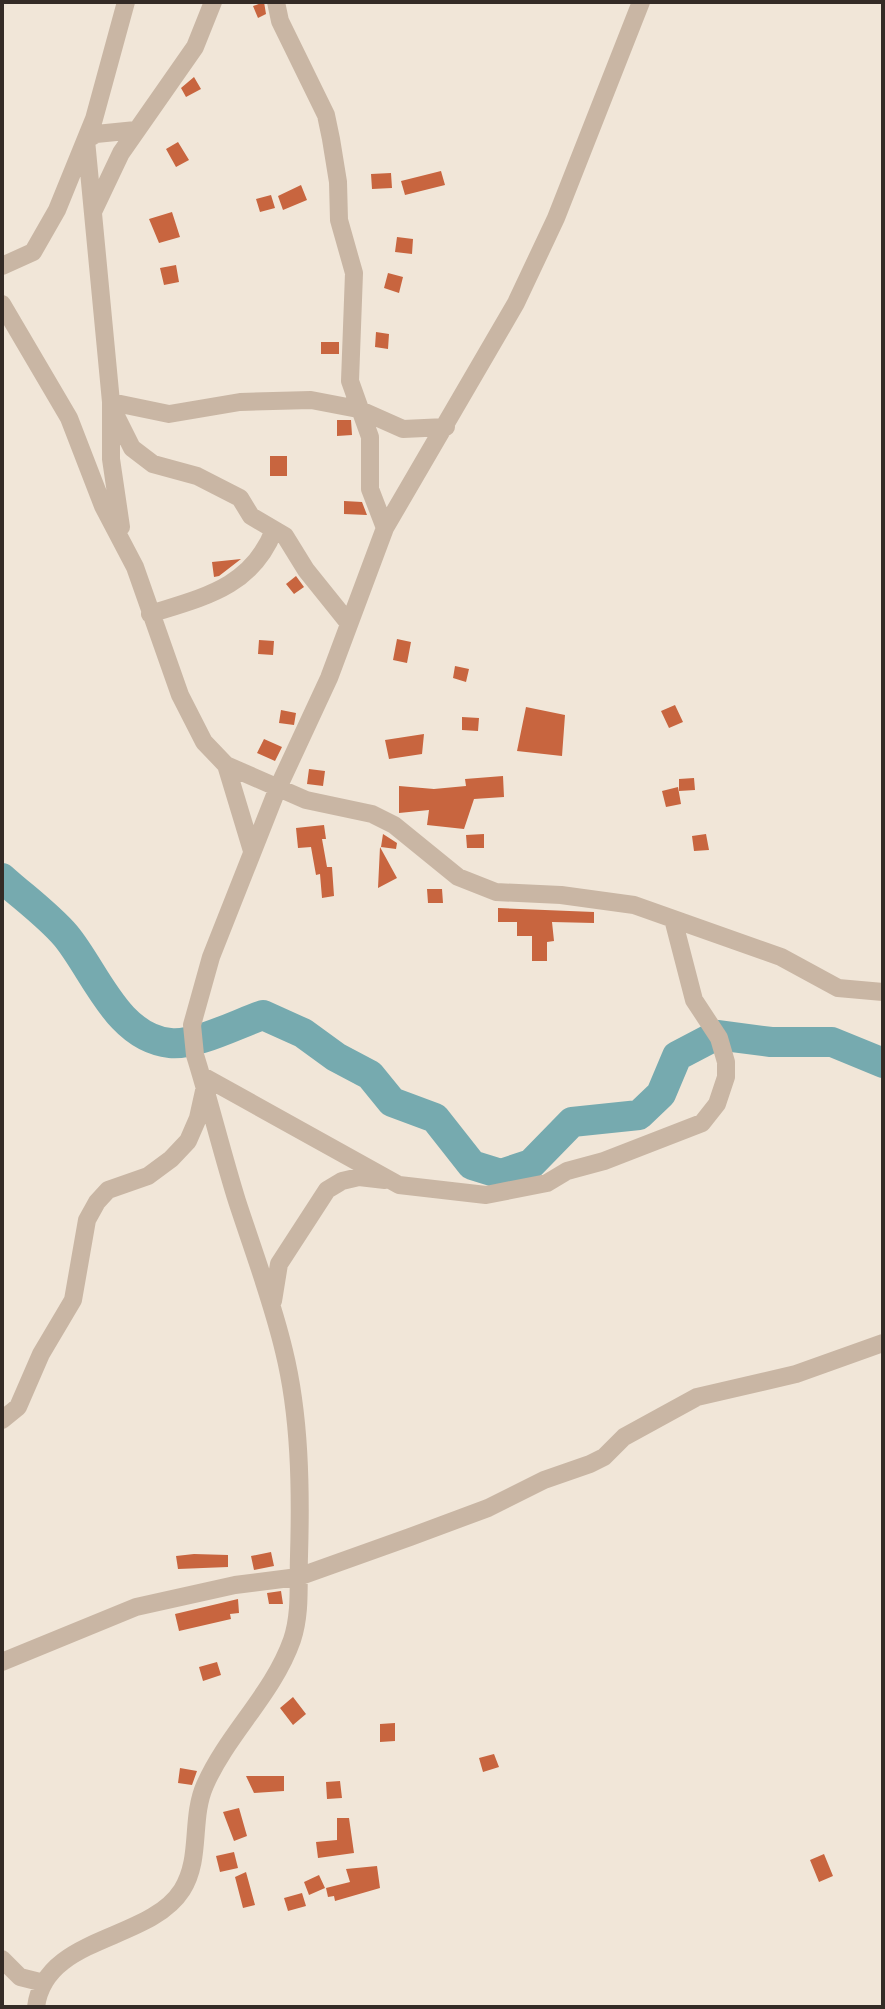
<svg xmlns="http://www.w3.org/2000/svg" width="885" height="2009" font-family="Karla,sans-serif">
  <style>
    .lines { fill: none; stroke-linecap: round; stroke-linejoin: round }
    .river { stroke: #76aaaf; stroke-width: 30 }
    .building { fill: #c8653f }
    .minor { stroke: #c9b6a4; stroke-width: 18 }
  </style>
  <rect width="100%" height="100%" fill="#f1e6d8"/>
  <g class="lines">
    <path class="river" d="M2 878C23 897 48 915 66 936 95 971 117 1038 170 1043 195 1046 239 1023 263 1015L303 1033 336 1057 370 1075 392 1102 435 1118 472 1165 501 1174 531 1164 572 1122 639 1115 661 1094 677 1056 717 1035 771 1042H832L883 1063"/>
  </g>
  <path class="building" d="M264 2 266 14 258 18 253 6Z
    M194 77 201 89 186 97 181 88Z
    M178 142 189 160 176 167 166 149Z
    M441 171 445 185 405 195 401 181Z
    M391 173 392 188 372 189 371 174Z
    M301 185 307 200 283 210 278 196Z
    M271 195 275 208 260 212 256 199Z
    M172 212 180 237 159 243 149 219Z
    M397 237 413 239 412 254 395 252Z
    M176 265 179 282 164 285 160 268Z
    M388 273 403 277 399 293 384 288Z
    M376 332 389 334 388 349 375 347Z
    M321 342H339V354H321Z
    M337 420H351L352 435 337 436Z
    M270 456H287V476H270Z
    M344 501 362 502 367 515 344 514Z
    M241 559 219 576 214 577 212 562Z
    M296 576 304 587 294 594 286 584Z
    M397 639 411 642 407 663 393 660Z
    M259 640 274 641 273 655 258 654Z
    M455 666 469 669 466 682 453 678Z
    M675 705 683 722 669 728 661 711Z
    M526 707 565 715 562 756 517 751Z
    M281 710 296 713 294 725 279 723Z
    M462 717 479 718 478 731 462 730Z
    M424 734 422 754 389 759 385 740Z
    M264 739 282 747 275 761 257 753Z
    M309 769 325 771 323 786 307 784Z
    M503 776 504 797 474 799 464 829 427 825 429 810 399 813V786L434 789 466 786 465 779Z
    M694 778 695 790 679 791V779Z
    M678 787 681 804 666 807 662 791Z
    M324 825 326 839H322L327 867H332L334 896 322 898 320 874 316 875 311 847 298 848 296 828Z
    M383 834 397 843 396 849 381 847Z
    M484 834V848H467L466 835Z
    M706 834 709 850 694 851 692 836Z
    M380 847 397 878 378 888Z
    M427 889H442L443 903H428Z
    M498 908 594 912V923L552 922 554 941 547 942V961H532V936H517V922H498Z
    M271 1552 274 1566 254 1570 251 1556Z
    M194 1554 228 1555V1567L178 1569 176 1556Z
    M281 1591 283 1604H269L267 1593Z
    M238 1599 239 1613 230 1614 231 1619 179 1631 175 1614Z
    M217 1662 221 1675 203 1681 199 1667Z
    M293 1697 306 1714 293 1725 280 1708Z
    M395 1723V1741L380 1742V1724Z
    M494 1754 499 1767 483 1772 479 1758Z
    M180 1768 197 1771 192 1785 178 1783Z
    M246 1776H284V1791L254 1793Z
    M340 1781 342 1798 327 1799 326 1782Z
    M239 1808 247 1836 234 1841 223 1812Z
    M337 1818H349L354 1853 318 1858 316 1842 337 1840Z
    M234 1852 238 1868 220 1872 216 1856Z
    M824 1854 833 1876 819 1882 810 1860Z
    M377 1866 380 1888 335 1901 334 1896 328 1897 326 1888 350 1882 346 1869Z
    M246 1872 255 1905 243 1908 235 1877Z
    M319 1875 325 1888 309 1895 304 1882Z
    M302 1893 306 1906 288 1911 284 1898Z"/>
  <g class="lines">
    <path class="minor" d="M276 2 280 21 326 115 331 139 338 182 339 220 354 273 350 381 370 437V489L385 528
      M93 212 121 153 195 47 213 2
      M2 266 33 252 57 210 94 119 126 2
      M2 304 69 418 103 506 135 567 180 695 204 742 226 765 306 800 372 814 394 825 458 877 496 892 561 895 634 905 781 957 838 988 883 992
      M111 402 169 414 240 402 311 400 358 409 403 429 446 427
      M114 412 132 448 153 464 197 476 240 498 251 516 285 536 306 570 347 621
      M121 527 111 459V402L86 140 96 134 136 130
      M150 614C204 597 252 587 274 530
      M226 765 252 851
      M201 1075 399 1185 486 1195 547 1183 567 1171 604 1161 702 1123 717 1104 726 1077V1062L719 1038 694 1000 673 919
      M273 1301 279 1264 327 1190 342 1181 359 1177 385 1180
      M2 1420 18 1407 41 1354 73 1300 87 1220 97 1202 108 1190 148 1176 171 1159 188 1141 198 1118 204 1091
      M2 1662 136 1607 235 1585 298 1577 410 1537 488 1508 544 1480 590 1464 604 1457 624 1437 697 1397 796 1374 883 1343
      M2 1959 20 1977 44 1983
      M36 2007C45 1935 149 1942 182 1890 202 1858 190 1819 205 1785 228 1733 273 1694 292 1640 301 1613 298 1584 299 1556 301 1489 300 1416 284 1351 272 1300 253 1250 237 1201 222 1153 210 1103 195 1055L192 1025 211 957 277 790 329 678 385 528 516 303 556 218 641 2"/>
  </g>
  <rect width="885" height="2009" fill="none" stroke="#342b26" stroke-width="8"/>
</svg>
